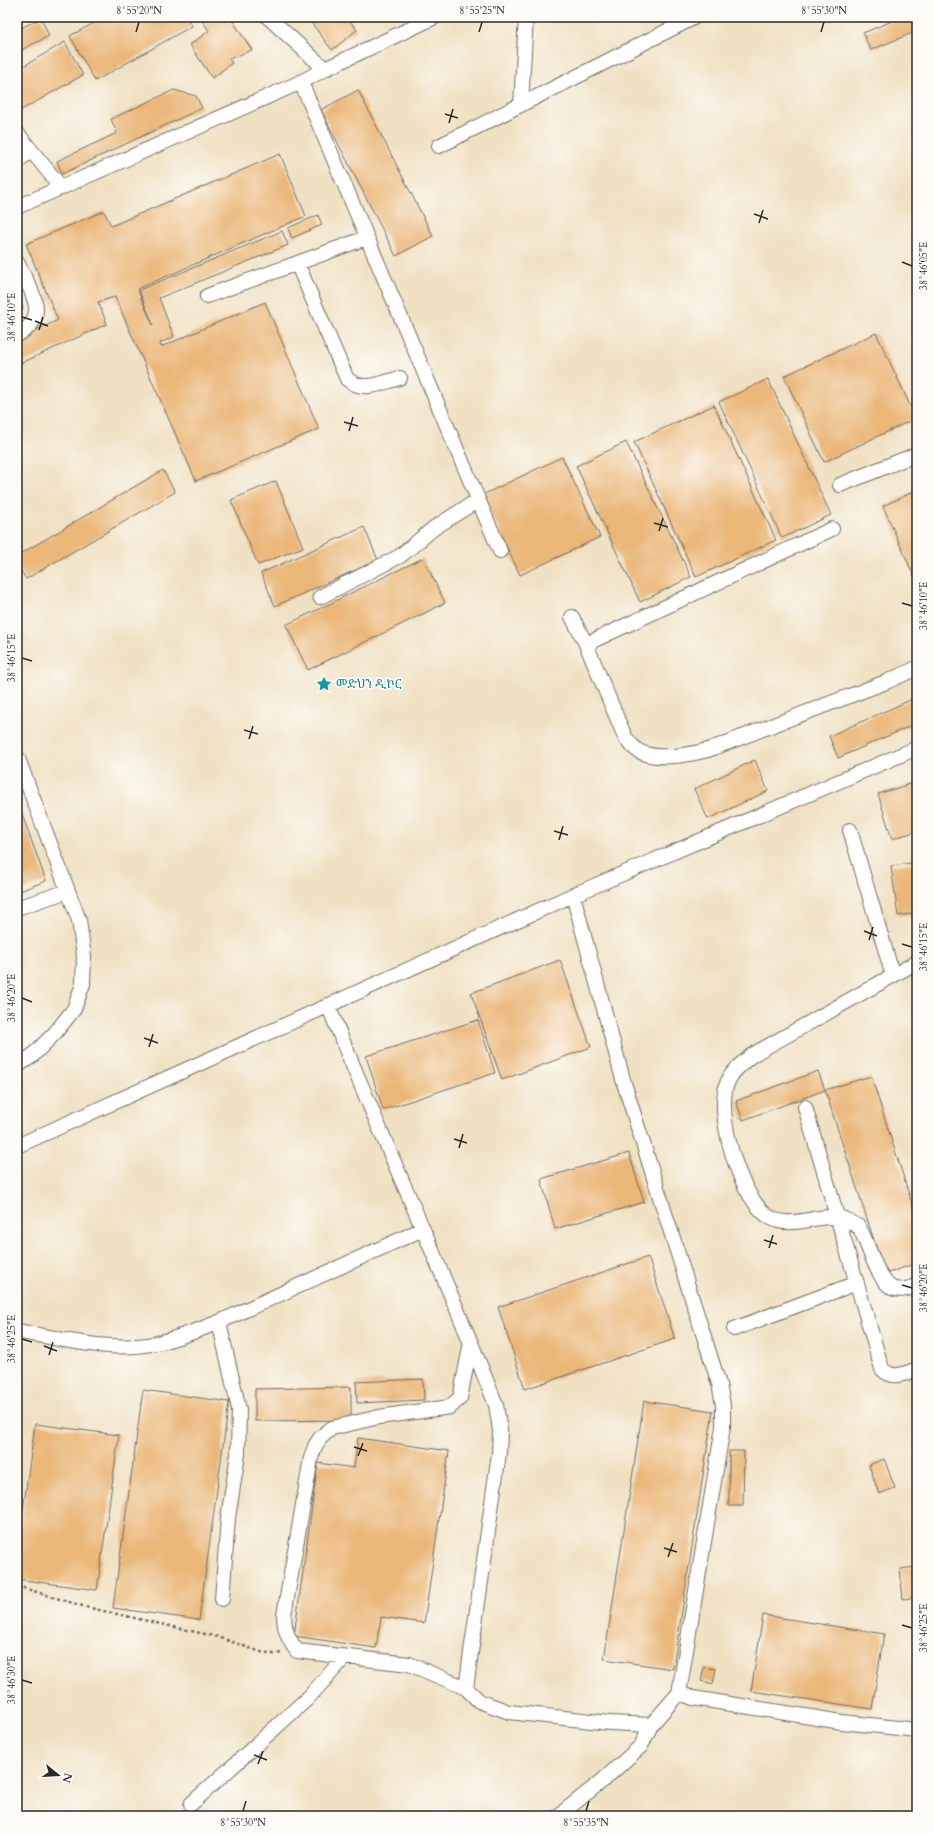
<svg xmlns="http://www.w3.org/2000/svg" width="934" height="1833" font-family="Cardo,'Noto Serif Ethiopic',serif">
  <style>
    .building { fill: #eab779 }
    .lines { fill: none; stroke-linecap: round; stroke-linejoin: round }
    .minor-casing { stroke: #706b60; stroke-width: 16 }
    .path { stroke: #706b60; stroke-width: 2.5; stroke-dasharray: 3 3; stroke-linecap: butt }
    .minor { stroke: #fff; stroke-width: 14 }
    .ticks { fill: none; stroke: #2b2b2b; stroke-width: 1.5 }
    .labels { text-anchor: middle; stroke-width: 4; stroke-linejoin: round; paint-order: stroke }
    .culture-label { font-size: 12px; fill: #0d838f; stroke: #fdfcf7; text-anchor: start }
    .neatline { fill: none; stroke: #2b2b2b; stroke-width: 1.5 }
    .ticks-label { font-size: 10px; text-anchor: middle; fill: #2b2b2b }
  </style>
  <rect width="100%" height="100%" fill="#fdfcf7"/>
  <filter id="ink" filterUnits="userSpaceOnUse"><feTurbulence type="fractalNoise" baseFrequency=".025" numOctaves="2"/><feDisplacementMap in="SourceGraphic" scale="8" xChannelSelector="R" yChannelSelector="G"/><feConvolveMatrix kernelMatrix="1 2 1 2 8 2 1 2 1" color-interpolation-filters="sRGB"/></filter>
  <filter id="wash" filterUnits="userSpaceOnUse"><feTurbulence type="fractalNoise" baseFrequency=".012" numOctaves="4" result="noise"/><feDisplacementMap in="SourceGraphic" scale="16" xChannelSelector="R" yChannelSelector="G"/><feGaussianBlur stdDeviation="0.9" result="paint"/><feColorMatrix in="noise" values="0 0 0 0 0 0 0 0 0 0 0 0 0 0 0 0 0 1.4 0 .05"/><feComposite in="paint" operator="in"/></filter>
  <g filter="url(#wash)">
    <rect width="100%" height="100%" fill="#f0e1c3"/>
    <g id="blocks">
      <path class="building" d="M85 17H95L87 21Z
        M105 17H187L192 26 95 81 70 36Z
        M200 17H230L252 50 229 59 232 63 212 78 190 45 209 31Z
        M307 17H347L357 30 332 50Z
        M902 17H917V31L871 50 863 33Z
        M41 18 49 36 17 52V30Z
        M65 42 83 75 18 112 17 70Z
        M174 90 196 96 202 108 62 174 57 161 117 133 111 119Z
        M358 90 433 236 396 256 321 110Z
        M280 154 306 216 137 289 153 325 139 290 282 231 288 245 159 298 174 337 160 343 161 347 265 302 319 429 196 481 115 297 98 302 107 324 17 365V339L58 320 26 244 104 211 111 226Z
        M318 215 322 225 292 238 288 228Z
        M17 293 23 307 17 324Z
        M876 333 916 418 824 462 784 376Z
        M768 379 831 515 782 538 719 402Z
        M714 405 776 540 696 577 634 442Z
        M626 442 691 577 640 602 576 466Z
        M562 457 600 537 520 575 482 495Z
        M163 470 175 492 26 579 17 564V556Z
        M276 481 303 547 258 565 231 500Z
        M917 490V583L883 506Z
        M364 527 378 560 275 606 261 573Z
        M423 558 445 603 308 670 286 625Z
        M917 697V723L838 758 829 736Z
        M755 760 768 791 708 819 694 789Z
        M913 783 917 796V831L892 839 878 794Z
        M17 800 46 881 17 892Z
        M917 862V913L898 916 891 866Z
        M560 960 591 1047 502 1080 471 993Z
        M478 1020 495 1073 383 1110 366 1056Z
        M818 1071 825 1090 743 1120 736 1101Z
        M871 1076 917 1219V1263L885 1274 825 1090Z
        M629 1153 644 1202 555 1229 541 1179Z
        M648 1257 675 1339 525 1389 498 1307Z
        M423 1379 424 1400 357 1403 356 1382Z
        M351 1387V1420L255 1421V1389Z
        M143 1390 229 1402 199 1620 113 1608Z
        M644 1401 713 1411 673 1669 604 1659Z
        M35 1424 119 1435 97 1590 17 1579V1555Z
        M358 1438 449 1451 424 1623 381 1617 376 1648 294 1636 318 1463 354 1468Z
        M729 1451H744L743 1506H729Z
        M884 1459 895 1488 879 1494 869 1465Z
        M917 1567V1597L903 1599 900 1569Z
        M763 1615 884 1634 872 1709 751 1691Z
        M704 1667 716 1669 713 1684 701 1681Z"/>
    </g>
  </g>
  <g filter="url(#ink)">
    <use href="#blocks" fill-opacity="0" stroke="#706b60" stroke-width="1"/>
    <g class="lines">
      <defs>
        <path id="minor" d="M268 17 325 69
          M301 82 500 551
          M521 105 526 17
          M17 133 61 187
          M439 146 695 17
          M17 161 31 151
          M17 207 301 82 325 69 435 17
          M17 262C29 288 53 317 17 335
          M297 263 347 379C364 393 380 383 400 378
          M207 296 366 238
          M840 485 917 454
          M320 597 400 556 434 528 478 500
          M572 617 586 644 625 737C630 743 635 751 643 753 663 760 688 755 708 750L886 682 917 668
          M586 644 832 529
          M17 756 79 920 84 957 83 984 74 1009 55 1033 32 1056 17 1066
          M850 830 893 976
          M573 895 624 1083 719 1384 723 1405V1427L679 1693
          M17 908 68 891
          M917 962 752 1055C744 1062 734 1069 729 1079 712 1109 741 1203 771 1218 791 1229 815 1215 837 1217 844 1217 853 1224 859 1227 868 1242 877 1280 892 1288 900 1292 910 1288 917 1286
          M328 1005C382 1139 443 1270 496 1405L500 1430 499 1453 466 1688 479 1701 509 1712 610 1723 651 1725 679 1693 693 1698 842 1722 917 1730
          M805 1107 882 1369C893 1380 904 1374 917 1369
          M17 1146 573 895 917 748
          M219 1322 239 1409 238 1454 228 1518 222 1599
          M734 1329 857 1283
          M17 1331C62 1339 112 1353 157 1343 179 1338 199 1330 219 1322L423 1229
          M466 1688 409 1664 297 1651C288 1639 284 1629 284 1615L311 1458 315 1446 321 1437 332 1428 379 1417 450 1407 460 1398 471 1342
          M191 1804 308 1698 345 1657
          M558 1816 602 1781 641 1746 651 1725"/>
      </defs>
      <use href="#minor" class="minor-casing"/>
      <path class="path" d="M17 1586 86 1607 218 1637 261 1652 274 1654 283 1653"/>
      <use href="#minor" class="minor"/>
    </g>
  </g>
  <path class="ticks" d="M136 32 139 22M479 32 482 22M821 32 824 22M445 114 458 118M449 123 453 109M754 214 768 219M759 223 763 210M902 262 912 266M22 317 32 320M35 321 48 326M39 330 43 317M344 422 358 426M349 431 353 417M654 523 668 527M659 531 663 518M902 603 912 606M22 658 32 661M244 730 258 734M249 739 253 726M554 831 568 835M559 840 563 826M864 931 877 936M869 940 873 927M902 944 912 947M22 998 32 1002M144 1038 158 1043M149 1047 153 1034M454 1139 467 1143M459 1148 463 1134M764 1240 777 1244M769 1248 773 1235M902 1285 912 1288M22 1339 32 1342M44 1346 57 1351M49 1355 53 1342M354 1447 367 1451M358 1456 363 1443M664 1548 677 1552M668 1557 673 1543M902 1625 912 1628M22 1680 32 1683M254 1755 267 1760M258 1764 263 1751M243 1811 246 1801M586 1811 589 1801"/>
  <defs>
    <symbol id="sight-bare" viewBox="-9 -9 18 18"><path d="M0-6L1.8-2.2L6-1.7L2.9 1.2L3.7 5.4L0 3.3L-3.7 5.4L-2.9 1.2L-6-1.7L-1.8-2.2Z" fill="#0f9aa8" stroke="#fdfcf7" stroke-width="2.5" paint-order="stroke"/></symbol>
  </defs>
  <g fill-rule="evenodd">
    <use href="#sight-bare" x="313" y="673" width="22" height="22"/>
  </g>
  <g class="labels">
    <g class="culture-label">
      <text x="336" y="688">መድህን ዲኮር</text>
    </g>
  </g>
  <rect width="934" height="1833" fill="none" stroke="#fdfcf7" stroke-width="44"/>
  <g transform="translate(58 1775) rotate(108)" stroke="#fdfcf7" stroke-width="3" paint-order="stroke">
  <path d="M0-3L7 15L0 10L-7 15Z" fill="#2b2b2b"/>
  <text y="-6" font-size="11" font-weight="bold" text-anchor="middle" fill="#2b2b2b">N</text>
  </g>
  <rect x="22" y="22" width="890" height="1789" class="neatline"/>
  <g class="ticks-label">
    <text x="139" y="14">8°55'20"N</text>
    <text x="482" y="14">8°55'25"N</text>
    <text x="824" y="14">8°55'30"N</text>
    <text transform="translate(923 266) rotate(-90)" y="4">38°46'05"E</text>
    <text transform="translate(11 317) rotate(-90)" y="4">38°46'10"E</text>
    <text transform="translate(923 606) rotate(-90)" y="4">38°46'10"E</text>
    <text transform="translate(11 658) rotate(-90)" y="4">38°46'15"E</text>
    <text transform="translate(923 947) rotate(-90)" y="4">38°46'15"E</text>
    <text transform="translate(11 998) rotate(-90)" y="4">38°46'20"E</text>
    <text transform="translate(923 1288) rotate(-90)" y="4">38°46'20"E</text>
    <text transform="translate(11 1339) rotate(-90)" y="4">38°46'25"E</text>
    <text transform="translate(923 1628) rotate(-90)" y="4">38°46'25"E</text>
    <text transform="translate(11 1680) rotate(-90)" y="4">38°46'30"E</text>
    <text x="243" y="1826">8°55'30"N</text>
    <text x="586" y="1826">8°55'35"N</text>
  </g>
</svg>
